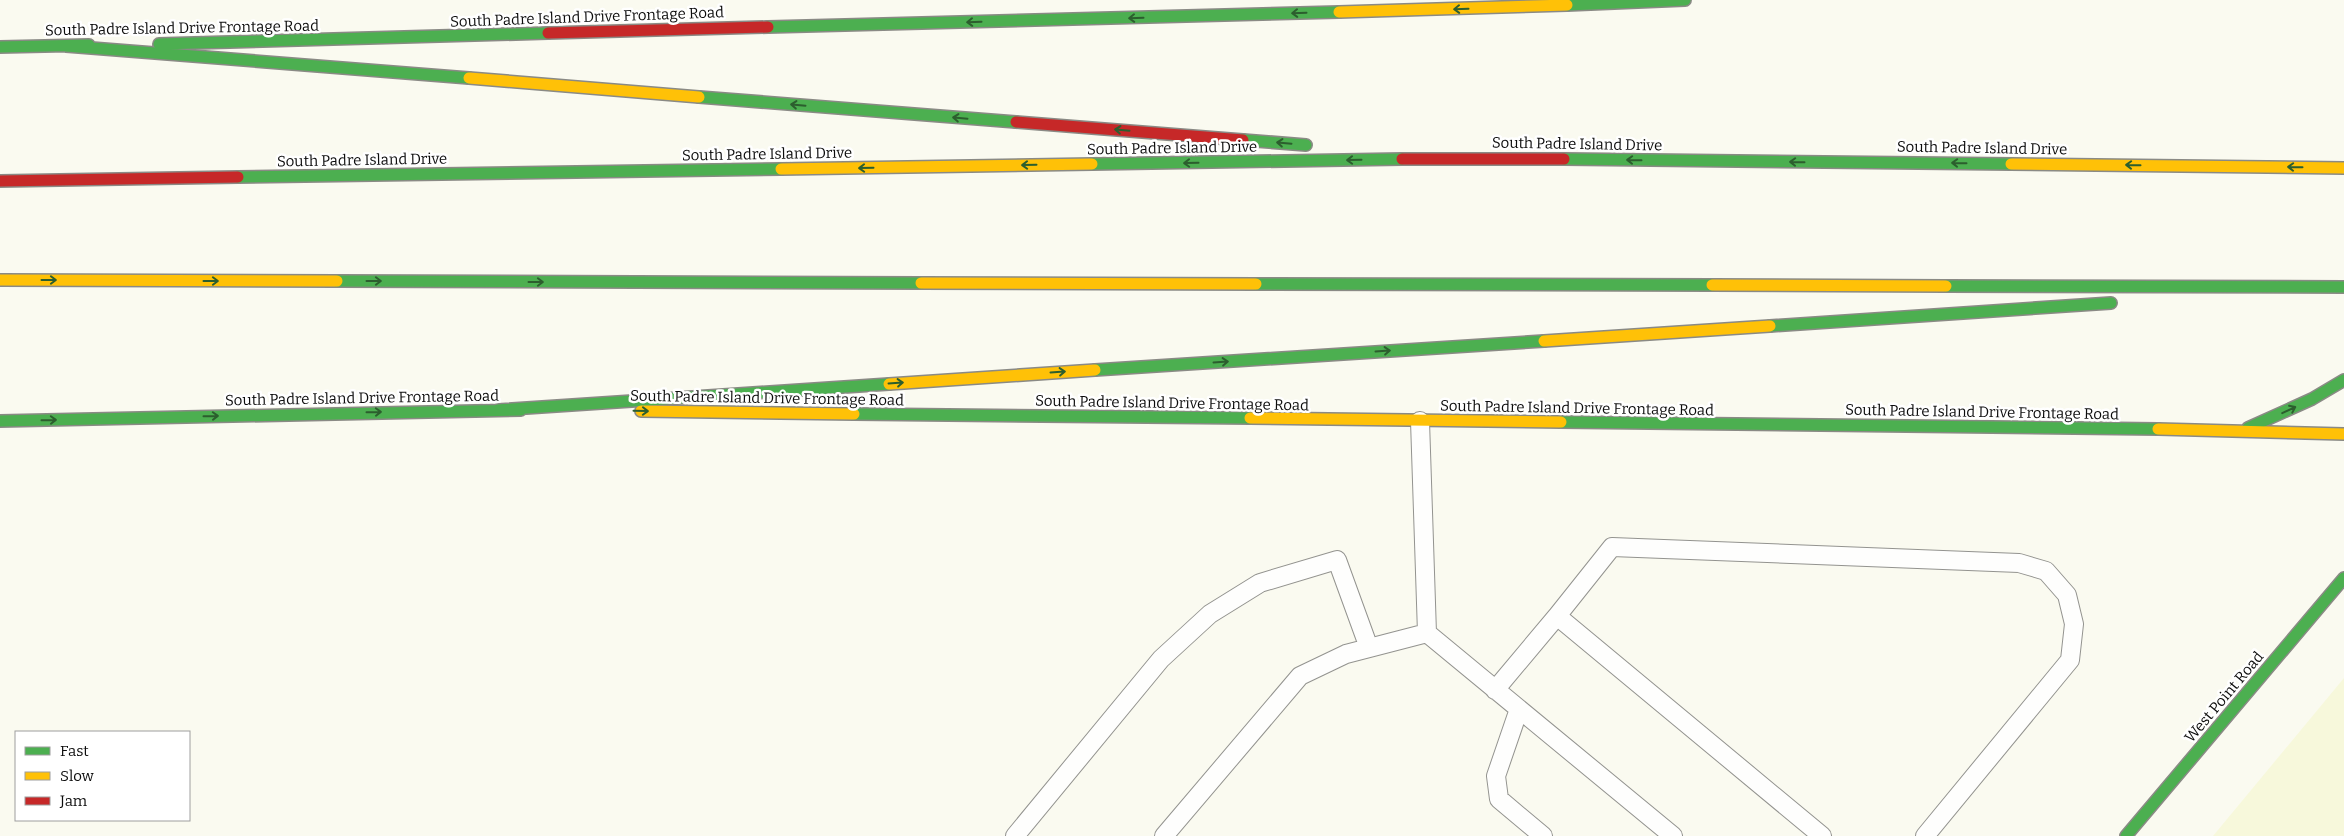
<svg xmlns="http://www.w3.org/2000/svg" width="2344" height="836" font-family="Bitter,serif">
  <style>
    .farmland { fill: #f7f8db }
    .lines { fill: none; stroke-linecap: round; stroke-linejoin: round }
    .lane-casing { stroke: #93938f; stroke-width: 20 }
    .fast-casing { stroke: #8a8a85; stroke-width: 14 }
    .slow-casing { stroke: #8a8a85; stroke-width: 14 }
    .jam-casing { stroke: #8a8a85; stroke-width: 14 }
    .lane { stroke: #fefefd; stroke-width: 18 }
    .fast { stroke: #4caf50; stroke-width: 11 }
    .slow { stroke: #ffc107; stroke-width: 11 }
    .jam { stroke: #c62828; stroke-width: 11 }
    .oneway { stroke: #2c5e2e }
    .labels { text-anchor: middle; stroke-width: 5; stroke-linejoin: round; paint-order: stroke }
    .street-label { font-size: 15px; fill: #0c0c0c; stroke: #fff }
  </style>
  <rect width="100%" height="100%" fill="#fafaf0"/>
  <path class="farmland" d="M2344 678V836H2213Z"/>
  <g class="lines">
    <defs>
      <path id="lane" d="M1420 421 1427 633 1673 836
        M1557 616 1612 547 2019 563 2046 571 2067 595 2074 624 2070 660 1925 836
        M1495 690 1557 616 1822 836
        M1519 709 1496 776 1499 799 1543 836
        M1015 836 1161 659 1210 614 1260 583 1337 560 1369 648
        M1164 836 1300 676 1346 654 1427 633"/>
      <path id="fast" d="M1567 5 1685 0
        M768 27 1339 12
        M159 44 548 33
        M66 46 469 78
        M0 47 89 45
        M699 97 1016 122
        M1243 140 1306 145
        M1564 159 2011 164
        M1092 164 1402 159
        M238 177 781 169
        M337 281 921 283
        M1256 284 1712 285
        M1946 286 2344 287
        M1770 326 2111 303
        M1095 370 1544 341
        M498 410 889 384
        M854 414 1250 418
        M0 421 521 410
        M1561 422 2158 429
        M2248 428 2312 399 2344 380
        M2126 836 2344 578"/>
      <path id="slow" d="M1339 12 1567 5
        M469 78 699 97
        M2011 164 2344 168
        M781 169 1092 164
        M0 280 337 281
        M921 283 1256 284
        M1712 285 1946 286
        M1544 341 1770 326
        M889 384 1095 370
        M641 411 854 414
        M1250 418 1561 422
        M2158 429 2344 434"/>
      <path id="jam" d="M548 33 768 27
        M1016 122 1243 140
        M1402 159H1564
        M0 181 238 177"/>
    </defs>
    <use href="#lane" class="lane-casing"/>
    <use href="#fast" class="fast-casing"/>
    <use href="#slow" class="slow-casing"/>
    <use href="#jam" class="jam-casing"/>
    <use href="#lane" class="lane"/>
    <use href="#fast" class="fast"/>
    <use href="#slow" class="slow"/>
    <use href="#jam" class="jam"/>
  </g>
  <defs><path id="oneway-shaft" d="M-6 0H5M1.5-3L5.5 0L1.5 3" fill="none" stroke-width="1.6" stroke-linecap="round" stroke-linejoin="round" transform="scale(1.25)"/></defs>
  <g class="oneway">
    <use href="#oneway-shaft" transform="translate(1461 9) rotate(178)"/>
    <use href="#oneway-shaft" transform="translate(1299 13) rotate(178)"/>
    <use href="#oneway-shaft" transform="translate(1136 18) rotate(178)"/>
    <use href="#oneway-shaft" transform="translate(974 22) rotate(178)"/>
    <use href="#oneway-shaft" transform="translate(798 105) rotate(-175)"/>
    <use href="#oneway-shaft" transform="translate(960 118) rotate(-175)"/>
    <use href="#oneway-shaft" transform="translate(1122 130) rotate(-175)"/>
    <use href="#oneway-shaft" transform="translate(1284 143) rotate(-175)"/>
    <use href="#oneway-shaft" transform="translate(1354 160) rotate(179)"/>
    <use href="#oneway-shaft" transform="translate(1634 160) rotate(-179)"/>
    <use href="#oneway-shaft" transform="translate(1797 162) rotate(-179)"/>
    <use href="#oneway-shaft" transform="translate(1191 163) rotate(179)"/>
    <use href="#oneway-shaft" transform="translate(1959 163) rotate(-179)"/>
    <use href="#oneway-shaft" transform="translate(1029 165) rotate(179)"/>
    <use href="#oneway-shaft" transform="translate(2133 165) rotate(-179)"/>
    <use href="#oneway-shaft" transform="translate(2295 167) rotate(-179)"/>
    <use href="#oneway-shaft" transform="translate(866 168) rotate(179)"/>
    <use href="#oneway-shaft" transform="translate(49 280)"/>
    <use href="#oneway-shaft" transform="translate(211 281)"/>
    <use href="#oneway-shaft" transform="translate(374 281)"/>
    <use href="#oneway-shaft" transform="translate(536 282)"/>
    <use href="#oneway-shaft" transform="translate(1383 351) rotate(-4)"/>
    <use href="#oneway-shaft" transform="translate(1221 362) rotate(-4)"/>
    <use href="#oneway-shaft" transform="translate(1058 372) rotate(-4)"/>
    <use href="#oneway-shaft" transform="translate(896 383) rotate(-4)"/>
    <use href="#oneway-shaft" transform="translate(2289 410) rotate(-25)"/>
    <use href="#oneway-shaft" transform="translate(641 411) rotate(1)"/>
    <use href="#oneway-shaft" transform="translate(374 412) rotate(-1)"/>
    <use href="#oneway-shaft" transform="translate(211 416) rotate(-1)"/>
    <use href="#oneway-shaft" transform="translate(49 420) rotate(-1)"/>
  </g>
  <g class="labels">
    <g class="street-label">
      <text transform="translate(587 17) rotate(-2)" y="5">South Padre Island Drive Frontage Road</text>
      <text transform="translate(182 28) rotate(-1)" y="5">South Padre Island Drive Frontage Road</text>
      <text transform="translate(1577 144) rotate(1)" y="5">South Padre Island Drive</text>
      <text transform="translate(1172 148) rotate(-1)" y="5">South Padre Island Drive</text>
      <text transform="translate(1982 148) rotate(1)" y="5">South Padre Island Drive</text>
      <text transform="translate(767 154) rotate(-1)" y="5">South Padre Island Drive</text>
      <text transform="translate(362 160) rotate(-1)" y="5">South Padre Island Drive</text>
      <text transform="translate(362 398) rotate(-1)" y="5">South Padre Island Drive Frontage Road</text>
      <text transform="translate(767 398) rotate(1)" y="5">South Padre Island Drive Frontage Road</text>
      <text transform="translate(1172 403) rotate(1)" y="5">South Padre Island Drive Frontage Road</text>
      <text transform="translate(1577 408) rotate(1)" y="5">South Padre Island Drive Frontage Road</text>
      <text transform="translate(1982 412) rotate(1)" y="5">South Padre Island Drive Frontage Road</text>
      <text transform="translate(2224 697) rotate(-50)" y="5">West Point Road</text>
    </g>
  </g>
  <rect x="15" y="731" width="175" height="90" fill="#ffffff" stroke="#9e9e9e"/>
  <rect x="25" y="747" width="25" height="8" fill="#4caf50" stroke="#9e9e9e"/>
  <text x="60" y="756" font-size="15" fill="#0c0c0c">Fast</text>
  <rect x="25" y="772" width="25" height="8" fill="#ffc107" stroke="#9e9e9e"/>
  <text x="60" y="781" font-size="15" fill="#0c0c0c">Slow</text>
  <rect x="25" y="797" width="25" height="8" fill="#c62828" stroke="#9e9e9e"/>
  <text x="60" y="806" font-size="15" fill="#0c0c0c">Jam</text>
</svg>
